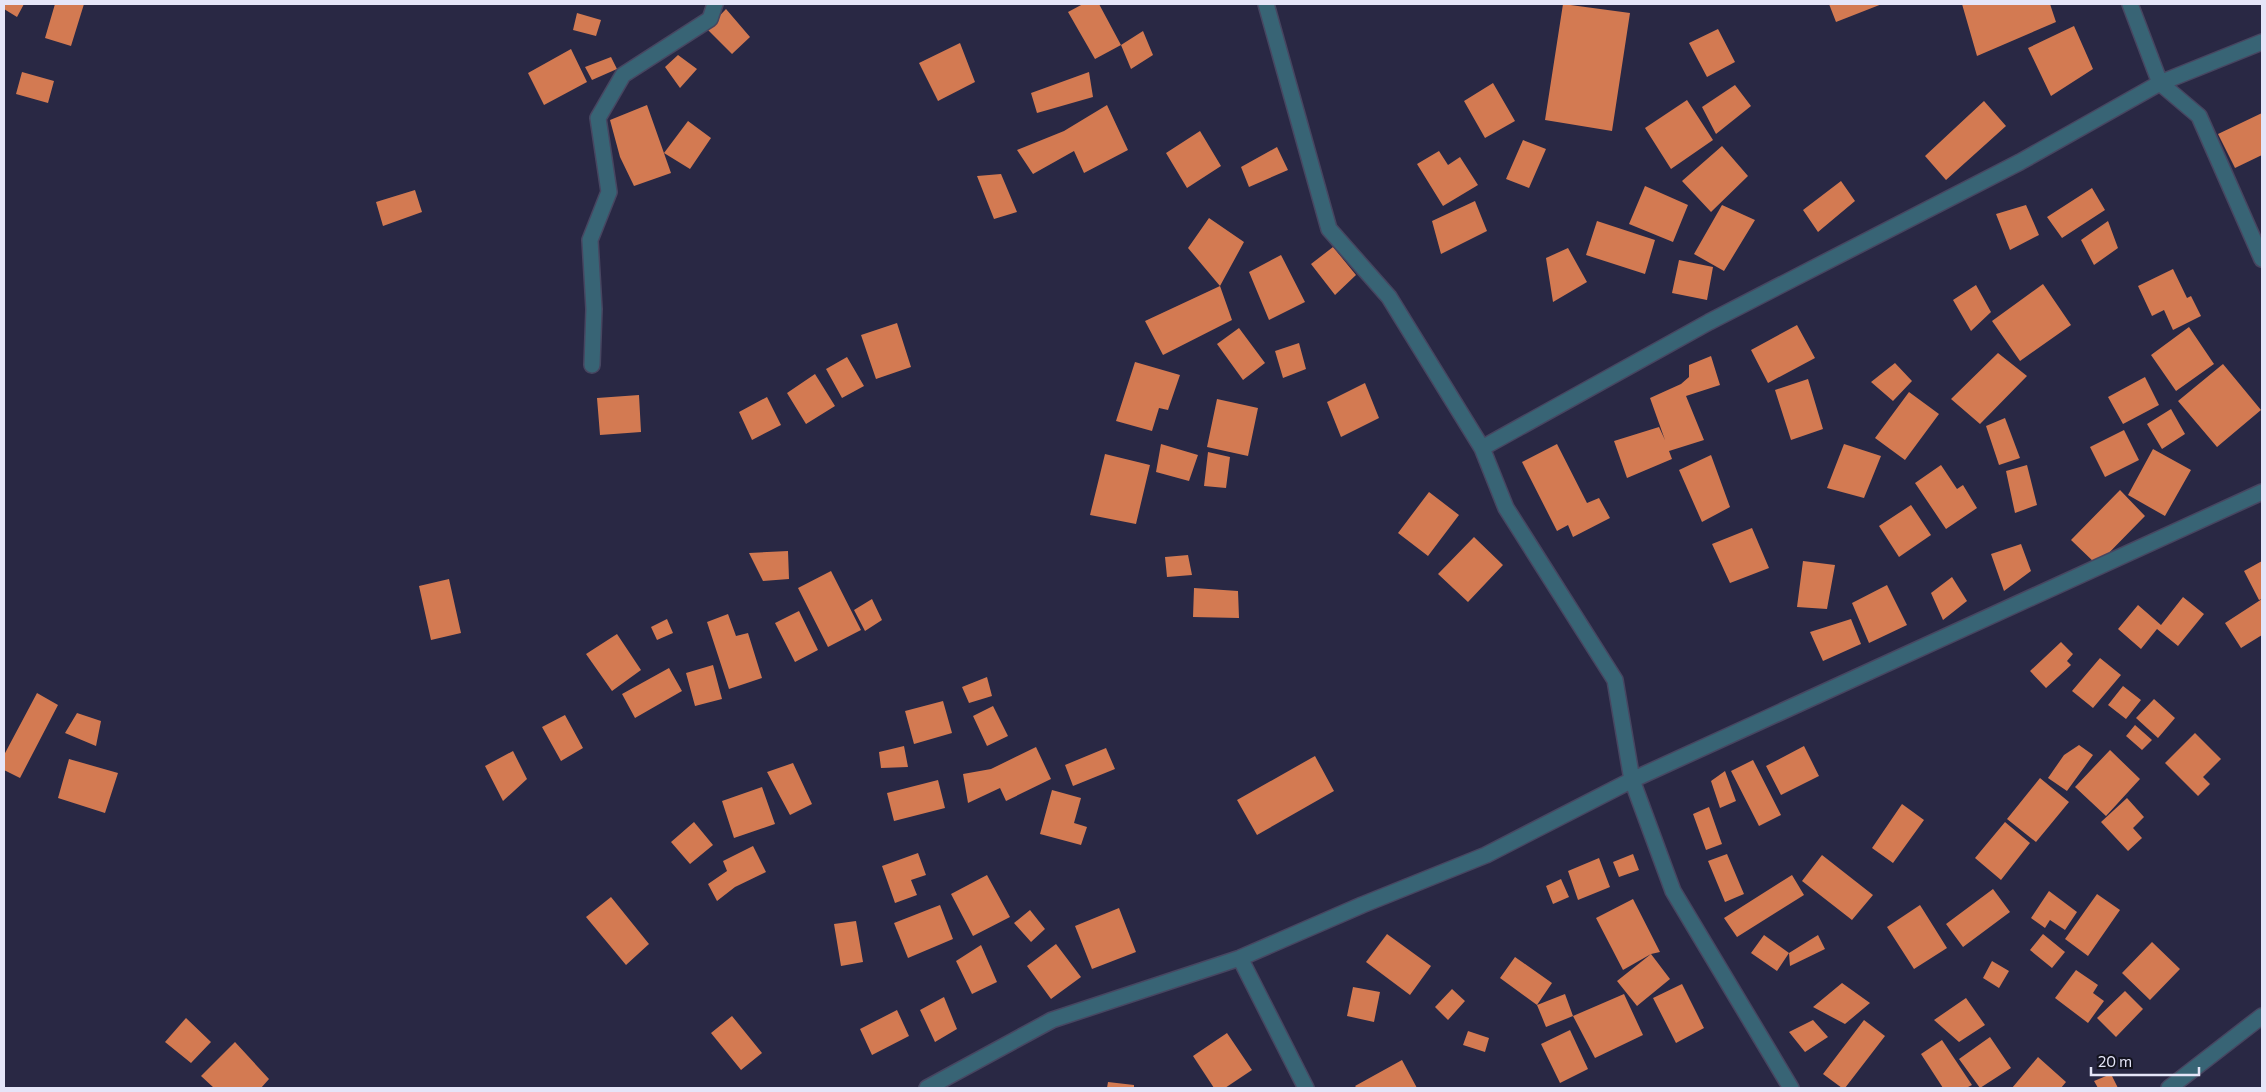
<svg xmlns="http://www.w3.org/2000/svg" width="2266" height="1092" font-family="Commissioner,sans-serif">
  <style>
    .building { fill: #d37a52 }
    .lines { fill: none; stroke-linecap: round; stroke-linejoin: round }
    .street-casing { stroke: #474661; stroke-width: 18 }
    .street { stroke: #386475; stroke-width: 15 }
  </style>
  <rect width="100%" height="100%" fill="#292844"/>
  <path class="building" d="M4 4H24L17 17 4 9Z
    M55 4H84L71 46 45 38Z
    M1083 4H1099L1121 45 1095 59 1068 12Z
    M1563 4 1630 13 1612 131 1545 120Z
    M1829 4H1882L1836 22Z
    M1962 4H2050L2056 22 1977 56Z
    M726 9 750 37 732 54 707 29Z
    M577 13 601 20 596 36 573 30Z
    M2074 26 2093 69 2051 96 2028 48Z
    M1718 29 1735 62 1707 77 1689 43Z
    M1143 31 1153 55 1131 69 1121 45Z
    M960 43 975 82 938 101 919 63Z
    M571 49 587 82 544 105 528 73Z
    M678 55 697 69 680 88 665 67Z
    M611 57 617 69 592 80 585 67Z
    M22 72 54 81 48 103 16 94Z
    M1089 72 1093 97 1037 113 1031 93Z
    M1493 83 1515 121 1485 138 1464 101Z
    M1735 85 1751 106 1716 134 1702 107Z
    M1687 100 1713 140 1671 169 1645 128Z
    M1984 101 2006 126 1946 180 1925 156Z
    M647 105 671 173 634 186 620 157 610 120Z
    M1107 105 1128 150 1084 173 1074 151 1033 174 1017 150 1064 131Z
    M2262 113V155L2235 168 2218 134Z
    M688 121 711 138 690 169 664 153Z
    M1200 131 1221 166 1187 188 1166 153Z
    M1523 140 1546 149 1529 188 1506 179Z
    M1722 146 1748 176 1711 212 1682 181Z
    M1277 147 1288 170 1249 187 1241 167Z
    M1439 151 1448 165 1460 157 1478 185 1443 206 1417 164Z
    M1001 174 1017 212 994 219 977 176Z
    M1841 181 1855 201 1818 232 1803 210Z
    M1645 186 1688 205 1673 242 1629 224Z
    M2092 188 2105 210 2062 238 2047 217Z
    M415 190 422 212 383 226 376 202Z
    M1475 201 1487 231 1441 254 1432 221Z
    M1722 205 1755 220 1724 271 1694 254Z
    M2026 205 2039 235 2010 250 1996 214Z
    M1209 218 1244 242 1220 286 1188 248Z
    M1597 221 1655 240 1645 274 1586 255Z
    M2108 221 2118 248 2094 265 2081 240Z
    M1333 247 1356 275 1335 295 1311 264Z
    M1568 248 1587 282 1553 302 1546 258Z
    M1281 255 1305 302 1269 320 1249 272Z
    M1679 260 1713 267 1707 300 1672 293Z
    M2173 269 2187 298 2191 296 2201 316 2173 330 2164 310 2152 316 2138 286Z
    M2043 284 2071 325 2020 361 1992 321Z
    M1976 285 1991 312 1971 331 1953 300Z
    M1220 286 1232 320 1163 355 1145 321Z
    M897 323 911 367 876 379 861 335Z
    M1797 325 1815 358 1768 383 1751 350Z
    M2189 327 2214 364 2176 391 2151 355Z
    M1239 328 1265 363 1243 380 1217 344Z
    M1299 343 1306 369 1283 378 1275 351Z
    M1998 353 2027 376 1980 424 1951 399Z
    M1711 356 1720 385 1686 396 1704 440 1669 451 1672 459 1627 478 1614 441 1659 427 1665 440 1650 398 1681 384 1689 377V365Z
    M847 357 864 386 842 398 826 369Z
    M1135 362 1180 375 1168 410 1159 408 1152 431 1116 421Z
    M1895 363 1912 381 1893 401 1871 382Z
    M2223 364 2261 410 2217 447 2178 401Z
    M815 374 835 406 806 424 787 393Z
    M2145 377 2159 405 2123 424 2108 397Z
    M1808 379 1823 429 1791 440 1775 390Z
    M1365 383 1379 418 1341 437 1327 402Z
    M1909 392 1939 414 1905 460 1875 438Z
    M639 395 641 432 600 435 597 398Z
    M767 397 781 425 752 440 739 412Z
    M1217 399 1258 408 1248 456 1207 447Z
    M2171 409 2185 434 2162 449 2147 424Z
    M2005 418 2020 458 1999 465 1986 426Z
    M2124 430 2139 460 2105 477 2090 447Z
    M1161 444 1198 455 1189 481 1156 472Z
    M1557 444 1587 503 1599 498 1610 518 1573 537 1568 525 1557 531 1522 462Z
    M1844 444 1881 456 1864 498 1827 488Z
    M2153 449 2191 470 2165 516 2128 495Z
    M1208 452 1230 457 1226 488 1204 486Z
    M1105 454 1150 465 1136 524 1090 515Z
    M1711 455 1730 507 1702 522 1679 470Z
    M1941 465 1957 489 1963 485 1977 508 1946 529 1915 483Z
    M2027 465 2037 505 2015 513 2006 471Z
    M2120 490 2145 516 2097 565 2071 540Z
    M1429 492 1459 515 1428 556 1398 533Z
    M1911 505 1931 535 1899 557 1879 526Z
    M1752 528 1769 568 1730 583 1712 544Z
    M1474 537 1503 565 1468 602 1438 574Z
    M2021 544 2031 571 2004 591 1991 554Z
    M788 551 789 579 763 581 749 553Z
    M1188 555 1192 575 1167 577 1165 557Z
    M1803 561 1835 565 1827 609 1797 607Z
    M2262 561V599L2259 600 2244 571Z
    M831 571 861 630 828 647 798 588Z
    M1952 577 1967 601 1943 620 1931 593Z
    M449 579 461 633 431 640 419 586Z
    M1887 585 1907 625 1869 643 1852 603Z
    M1194 588 1238 591 1239 618 1193 617Z
    M2183 597 2204 614 2178 646 2157 629 2141 649 2118 629 2138 605 2161 625Z
    M872 599 882 620 865 631 854 610Z
    M2262 599V635L2241 648 2225 623Z
    M799 611 818 650 795 662 775 623Z
    M728 614 736 636 748 633 762 678 729 689 707 622Z
    M667 619 673 633 657 640 651 627Z
    M1851 619 1861 644 1823 661 1810 632Z
    M617 634 641 670 612 691 586 654Z
    M2061 642 2073 654 2067 661 2071 665 2046 688 2030 671Z
    M2100 658 2121 675 2093 708 2072 691Z
    M713 665 722 699 695 706 686 673Z
    M669 668 682 691 635 718 622 694Z
    M987 677 992 696 969 703 962 687Z
    M2123 686 2141 700 2126 719 2108 705Z
    M37 693 58 705 20 778 4 770V755Z
    M2154 699 2175 718 2158 738 2136 718Z
    M943 701 952 733 914 744 905 711Z
    M993 706 1008 736 987 746 973 716Z
    M77 713 101 721 96 746 65 733Z
    M565 715 583 748 561 761 542 727Z
    M2135 725 2152 740 2142 750 2126 736Z
    M2195 733 2221 759 2203 777 2210 784 2198 796 2165 763Z
    M2079 745 2093 755 2067 791 2048 778 2064 755Z
    M904 746 908 767 881 768 879 752Z
    M1804 746 1819 776 1781 795 1766 766Z
    M1036 747 1051 779 1006 801 1000 788 968 803 963 774 991 769Z
    M1106 748 1115 769 1073 786 1065 765Z
    M2110 750 2140 779 2106 816 2075 787Z
    M513 751 527 779 503 801 485 766Z
    M1315 756 1334 791 1257 835 1237 800Z
    M69 759 118 773 105 813 58 798Z
    M1753 760 1781 815 1759 826 1731 771Z
    M793 763 812 804 790 815 767 772Z
    M1725 771 1736 801 1720 808 1711 781Z
    M2040 778 2069 802 2036 842 2007 819Z
    M938 780 945 808 894 821 887 793Z
    M762 787 775 824 734 838 722 801Z
    M1052 790 1081 798 1074 823 1087 827 1081 845 1040 834Z
    M2127 798 2144 817 2133 828 2142 838 2128 851 2101 822Z
    M1902 804 1924 820 1893 863 1872 848Z
    M1709 807 1722 844 1706 850 1693 814Z
    M694 822 713 845 690 864 671 842Z
    M2005 822 2030 843 2001 880 1975 858Z
    M753 846 766 872 735 887 717 901 708 884 727 871 723 861Z
    M918 853 926 875 911 880 917 895 895 903 882 866Z
    M1633 854 1639 870 1619 877 1613 862Z
    M1727 854 1744 894 1725 902 1708 861Z
    M1822 855 1873 895 1852 920 1802 881Z
    M1599 858 1610 887 1578 900 1568 871Z
    M987 875 1010 917 973 936 951 894Z
    M1792 875 1804 895 1737 937 1724 918Z
    M1561 879 1569 897 1553 904 1546 886Z
    M1993 889 2010 912 1963 947 1946 924Z
    M2049 891 2077 912 2065 930 2050 920 2045 928 2031 918Z
    M2097 894 2120 910 2088 956 2065 939Z
    M611 897 649 944 626 965 586 917Z
    M1633 899 1660 952 1651 954 1623 970 1596 918Z
    M940 905 953 939 908 958 894 923Z
    M1920 905 1947 948 1914 969 1887 927Z
    M1119 908 1136 952 1092 969 1075 926Z
    M1030 910 1045 929 1031 942 1014 923Z
    M856 921 863 962 841 966 834 924Z
    M1387 934 1431 966 1410 995 1366 962Z
    M2043 934 2065 952 2052 968 2030 950Z
    M1764 935 1789 953 1777 971 1751 953Z
    M1818 935 1825 949 1790 966 1789 953Z
    M2152 942 2180 969 2150 1000 2122 973Z
    M1056 944 1081 977 1051 999 1027 966Z
    M981 945 997 982 972 994 956 961Z
    M1651 954 1670 979 1637 1006 1617 981Z
    M1515 957 1552 983 1537 1005 1500 978Z
    M1992 961 2009 971 1999 988 1983 978Z
    M2076 970 2098 985 2093 993 2104 1001 2088 1023 2055 998Z
    M1842 983 1870 1003 1845 1024 1813 1007Z
    M1682 984 1704 1028 1676 1043 1653 998Z
    M1353 987 1380 992 1374 1022 1347 1016Z
    M1452 989 1465 1001 1448 1020 1435 1007Z
    M2125 991 2143 1009 2116 1037 2097 1018Z
    M1565 994 1573 1016 1546 1027 1537 1005Z
    M1624 994 1643 1035 1595 1058 1573 1016Z
    M944 997 957 1029 935 1042 920 1010Z
    M1966 998 1985 1025 1959 1042 1934 1020Z
    M897 1010 909 1036 872 1055 860 1029Z
    M732 1016 762 1053 741 1070 711 1033Z
    M186 1018 211 1042 191 1063 165 1042Z
    M1813 1020 1828 1037 1805 1052 1789 1032Z
    M1864 1020 1885 1036 1845 1088H1842L1823 1074Z
    M1570 1030 1588 1069 1560 1083 1541 1044Z
    M1468 1031 1489 1038 1485 1052 1463 1045Z
    M1227 1033 1252 1070 1225 1088H1214L1193 1056Z
    M1990 1037 2011 1068 1980 1088 1959 1059Z
    M1942 1040 1972 1085 1966 1088H1943L1921 1054Z
    M235 1042 269 1079 261 1088H214L201 1076Z
    M2038 1057 2066 1082 2061 1088H2012Z
    M1402 1060 1417 1088H1357L1355 1086Z
    M2111 1074 2118 1088H2098L2094 1081Z
    M1108 1082 1134 1085V1088H1107Z"/>
  <g class="lines">
    <defs>
      <path id="street" d="M1266 4 1329 229 1389 297 1482 448 1506 508 1615 680 1632 780 1673 891 1791 1088
        M2130 4 2160 83 2199 116 2262 259
        M592 365 594 309 590 240 609 192 598 118 623 75 710 19 715 4
        M1482 448 1709 322 2020 162 2160 83 2262 42
        M1240 958 1306 1088
        M927 1088 1052 1020 1240 958 1362 905 1486 855 1632 780 2262 492
        M2169 1088 2262 1016"/>
    </defs>
    <use href="#street" class="street-casing"/>
    <use href="#street" class="street"/>
  </g>
  <rect width="2266" height="1092" fill="none" stroke="#e5e5f8" stroke-width="10"/>
  <path d="M2091 1067v8h108v-8" fill="none" stroke="#e5e5f8" stroke-width="2.5"/>
  <text x="2098" y="1067" font-size="15" fill="#e5e5f8" stroke="#13131f" stroke-width="4" paint-order="stroke">20 m</text>
</svg>
